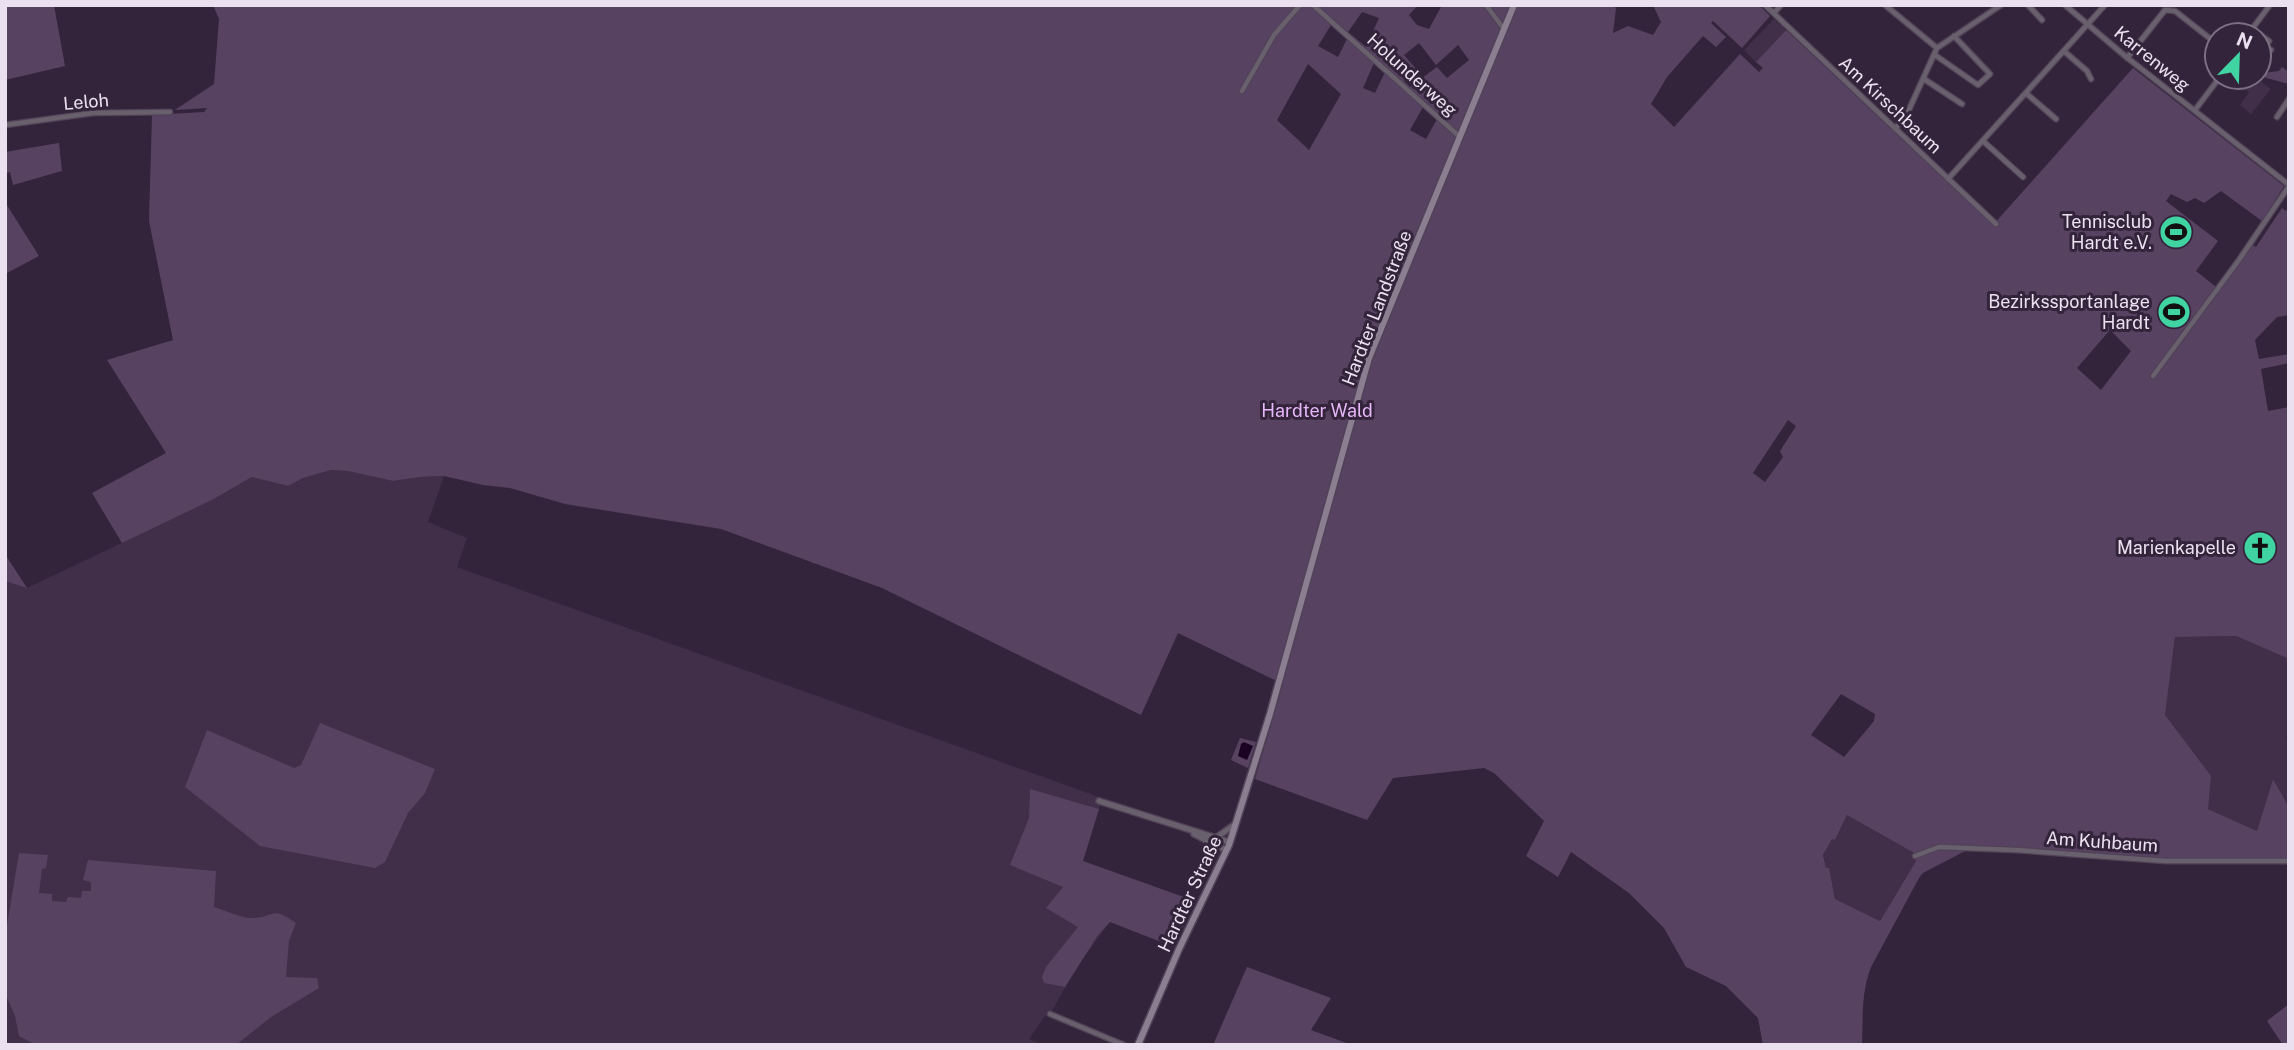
<svg xmlns="http://www.w3.org/2000/svg" width="2294" height="1050" font-family="'Public Sans',sans-serif">
  <style>
    .built { fill: #412e49 }
    .green { fill: #584262; fill-rule: evenodd }
    .water { fill: #1b0324 }
    .lines { fill: none; stroke-linecap: round; stroke-linejoin: round }
    .stream { stroke: #1b0324; stroke-width: 2 }
    .minor-casing { stroke: #514258; stroke-width: 7 }
    .tertiary-casing { stroke: #514258; stroke-width: 8 }
    .secondary-casing { stroke: #514258; stroke-width: 9 }
    .minor { stroke: #68606c; stroke-width: 4.5 }
    .tertiary { stroke: #68606c; stroke-width: 5 }
    .secondary { stroke: #8a7e90; stroke-width: 6 }
    .labels { text-anchor: middle; stroke-width: 6; stroke-linejoin: round; paint-order: stroke }
    .street-label { font-size: 18px; fill: #ebe0ef; stroke: #34243b }
    .poi-label { font-size: 18px; fill: #ebe0ef; stroke: #34243b; text-anchor: end }
    .park-label { font-size: 18px; fill: #e6b7f9; stroke: #34243b }
  </style>
  <rect width="100%" height="100%" fill="#34243b"/>
  <path class="built" d="M1774 19 1786 30 1756 62 1744 50Z
    M2228 77H2255L2271 89 2251 114 2240 105 2249 92Z
    M331 470 348 471 393 481 420 477 444 476 428 522 467 538 457 567 1102 798 1073 892 1110 922 1078 965 1049 1016 1046 1015 1029 1039 1043 1045H5V572L27 588 212 500 252 477 288 486 303 478Z
    M2236 636 2289 659V727L2286 738 2289 742V807L2273 779 2257 831 2208 809 2165 715 2175 637Z
    M1847 815 1914 853 1916 861 1880 921 1835 899 1829 869 1826 868 1823 855 1832 839 1835 840Z"/>
  <path class="green" d="M5 5H54L65 66 5 80Z
    M213 5H1418L1409 15 1417 25 1429 29 1442 5H1613L1616 8 1613 33 1628 26 1653 35 1661 22 1653 5H1759L1770 16 1742 48 1713 21 1711 23 1726 37 1716 47 1703 36 1667 77 1651 104 1674 127 1740 54 1759 72 1763 68 1756 62 1786 30 1993 225 2133 68 2284 186 2262 221 2221 191 2204 203 2195 198 2187 202 2171 194 2166 201 2218 241 2196 271 2220 290 2252 245 2256 247 2282 208 2286 211 2289 208V315L2277 317 2255 340 2259 359 2289 354V363L2261 369 2268 411 2289 407V659L2236 636 2175 637 2165 715 2211 776 2208 809 2257 831 2273 779 2289 807V860L2166 859 1985 846 1942 847 1915 855 1914 853 1847 815 1835 840 1832 839 1823 855 1826 868H1829L1835 899 1880 921 1916 861 1915 858 1941 848 1967 850 1923 873 1919 878 1871 967C1861 993 1863 1018 1862 1045H1763L1758 1018 1726 986 1686 967 1664 928 1629 893 1571 852 1558 877 1526 856 1544 821 1494 773 1484 768 1393 778 1367 820 1255 779 1283 684 1178 633 1141 715 882 588 721 529 565 504 510 488 483 485 444 476 420 477 393 481 348 471 331 470 303 478 288 486 252 477 212 500 122 543 92 493 166 453 107 360 173 340 149 221 152 115 204 112 207 108 175 110 214 84 219 19ZM1362 12 1379 18 1366 47 1348 32ZM1331 25 1347 39 1338 57 1318 46ZM1419 43 1436 65 1458 45 1469 60 1447 78 1437 67 1410 87 1404 81 1416 69 1404 55ZM1374 63 1385 72 1375 93 1363 88ZM1308 64 1341 94 1309 150 1277 120ZM1423 107 1437 119 1426 139 1410 130ZM2110 330 2131 351 2101 390 2077 368ZM1788 420 1796 426 1780 451 1783 457 1765 482 1753 473ZM1841 694 1875 714 1874 721 1844 757 1811 735Z
    M2282 67 2289 72V84L2259 76V69L2264 73 2279 71Z
    M59 143 62 171 13 185 10 172 5 173V152Z
    M5 202 39 256 5 274Z
    M5 554 27 588 5 581Z
    M320 723 435 769 425 793 408 813 385 862 375 868 260 846 185 787 207 730 294 768 301 765Z
    M1240 738 1256 742 1248 768 1231 760Z
    M1030 789 1099 809 1083 861 1195 901 1174 947 1110 922 1098 935 1065 987 1044 983 1042 977 1046 967 1078 927 1046 908 1063 887 1010 865 1029 818Z
    M19 853 48 855 46 868 42 869 39 893 52 894V901L66 902 68 897 81 898 82 891H91V882L83 880 88 860 216 871 214 907C225 910 242 919 253 918 276 917 270 905 296 923L289 941 286 977 317 978 319 988 271 1017 236 1045H36L19 1036 15 1016 5 993V937Z
    M1247 967 1331 998 1311 1030 1352 1045H1213Z
    M2289 1004V1045H2283L2267 1021Z"/>
  <path class="water" d="M1244 742 1253 746 1247 760 1238 756 1241 744Z"/>
  <g class="lines">
    <path class="stream" d="M5 560 6 561"/>
    <defs>
      <path id="minor" d="M1313 5 1460 137
        M1486 5 1504 29
        M1765 5 1996 224
        M1885 5 1937 48
        M2028 5 2042 20
        M2065 5 2125 56 2289 185
        M2270 5 2252 29 2269 41 2265 46 2271 50
        M1774 13 1781 5
        M2065 52 2087 71 2091 79
        M1935 55 1978 85 1990 74 1954 36
        M2127 58 2165 10 2175 11 2217 44
        M1924 79 1962 104
        M1242 91 1274 35 1300 5
        M2027 94 2056 119
        M2195 110 2220 77
        M2277 117 2289 99
        M5 125 93 113 170 112
        M1895 129 1907 114 1937 48 2001 5
        M1983 141 2023 177
        M1948 179 2105 5
        M2153 376 2239 260 2289 186
        M1915 856 1939 847 2016 850 2166 861H2289
        M1050 1014 1124 1045"/>
      <path id="tertiary" d="M1099 801 1229 842
        M1194 834 1226 850
        M1217 837 1234 825"/>
      <path id="secondary" d="M1138 1045 1179 949 1229 845 1270 714 1369 358 1514 5"/>
    </defs>
    <use href="#minor" class="minor-casing"/>
    <use href="#tertiary" class="tertiary-casing"/>
    <use href="#secondary" class="secondary-casing"/>
    <use href="#minor" class="minor"/>
    <use href="#tertiary" class="tertiary"/>
    <use href="#secondary" class="secondary"/>
  </g>
  <defs>
    <symbol id="stadium-disc" viewBox="-11 -11 22 22"><circle r="9.5" fill="#40d4a2" stroke="#34243b"/><path d="M0-5a6.5 5 0 1 0 0 10a6.5 5 0 1 0 0-10ZM-3.5-1.8h7v3.6h-7Z" fill="#111"/></symbol>
    <symbol id="church-disc" viewBox="-11 -11 22 22"><circle r="9.5" fill="#40d4a2" stroke="#34243b"/><path d="M-1.2-6h2.4v3.5h3.3v2.4h-3.3V6h-2.4V-.1h-3.3v-2.4h3.3Z" fill="#111"/></symbol>
  </defs>
  <g fill-rule="evenodd">
    <use href="#stadium-disc" x="2157" y="213" width="38" height="38"/>
    <use href="#stadium-disc" x="2155" y="293" width="38" height="38"/>
    <use href="#church-disc" x="2241" y="529" width="38" height="38"/>
  </g>
  <g class="labels">
    <g class="street-label">
      <text transform="translate(2152 59) rotate(39)" y="6">Karrenweg</text>
      <text transform="translate(1412 75) rotate(42)" y="6">Holunderweg</text>
      <text transform="translate(86 102) rotate(-5)" y="6">Leloh</text>
      <text transform="translate(1890 105) rotate(43)" y="6">Am Kirschbaum</text>
      <text transform="translate(1377 308) rotate(-69)" y="6">Hardter Landstraße</text>
      <text transform="translate(2102 842) rotate(4)" y="6">Am Kuhbaum</text>
      <text transform="translate(1190 894) rotate(-65)" y="6">Hardter Straße</text>
    </g>
    <g class="poi-label">
      <text x="2152" y="228">Tennisclub<tspan x="2152" dy="21">Hardt e.V.</tspan></text>
      <text x="2150" y="308">Bezirkssportanlage<tspan x="2150" dy="21">Hardt</tspan></text>
      <text x="2236" y="554">Marienkapelle</text>
    </g>
    <g class="park-label">
      <text x="1317" y="417">Hardter Wald</text>
    </g>
  </g>
  <rect width="2294" height="1050" fill="none" stroke="#ebe0ef" stroke-width="14"/>
  <g transform="translate(2238 56) rotate(23)"><circle r="33" fill="#34243b" stroke="#7d6f83" stroke-width="2"/>
  <path d="M0-5L12 26L0 18L-12 26Z" fill="#40d4a2"/>
  <text y="-10" font-size="19" font-weight="bold" text-anchor="middle" fill="#ebe0ef">N</text>
  </g>
</svg>
